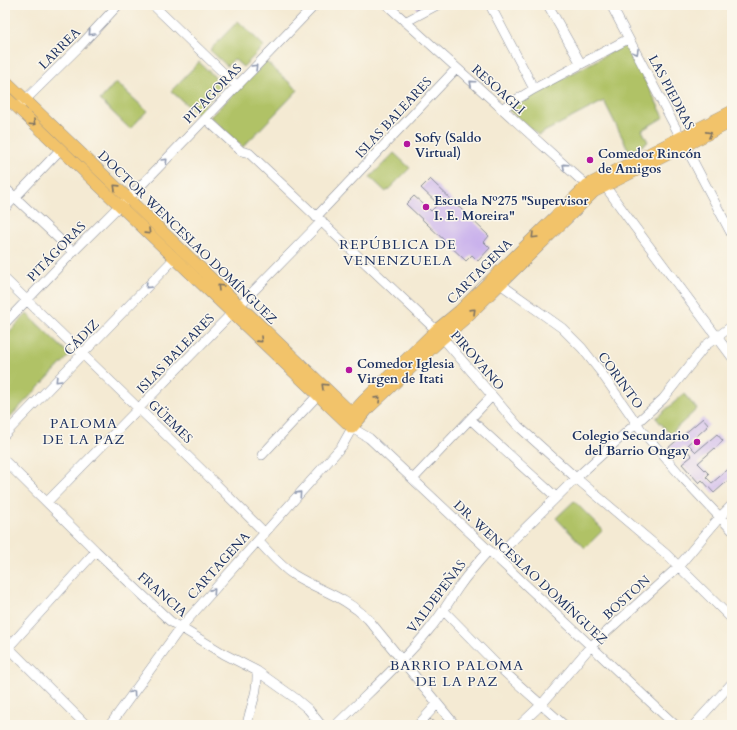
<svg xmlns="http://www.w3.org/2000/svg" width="737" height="730" font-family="Cardo,serif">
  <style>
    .green { fill: #b0c266; stroke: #667862 }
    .building { fill: #c9b1ec }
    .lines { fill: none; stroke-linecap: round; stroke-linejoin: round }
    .minor-casing { stroke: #888c98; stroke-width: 10 }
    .major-casing { stroke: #888c98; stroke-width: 12 }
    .minor { stroke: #fff; stroke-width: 9 }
    .major { stroke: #f2c36a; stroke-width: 11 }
    .oneway { stroke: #8d97ae }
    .oneway2 { stroke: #7c7263 }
    .poi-dot { fill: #b5179e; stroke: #fbf7ec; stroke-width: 1.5 }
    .labels { text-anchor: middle; stroke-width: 3; stroke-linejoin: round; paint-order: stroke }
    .street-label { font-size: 13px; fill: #1b2f5e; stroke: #fbf7ec }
    .poi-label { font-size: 13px; font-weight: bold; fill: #1b2f5e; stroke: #fbf7ec; text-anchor: start }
    .neighbourhood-label { font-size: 14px; letter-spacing: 1px; fill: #1b2f5e; stroke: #fbf7ec }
  </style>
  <rect width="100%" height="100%" fill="#fbf7ec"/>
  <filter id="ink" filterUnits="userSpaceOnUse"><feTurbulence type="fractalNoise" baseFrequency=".025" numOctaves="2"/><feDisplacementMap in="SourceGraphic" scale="8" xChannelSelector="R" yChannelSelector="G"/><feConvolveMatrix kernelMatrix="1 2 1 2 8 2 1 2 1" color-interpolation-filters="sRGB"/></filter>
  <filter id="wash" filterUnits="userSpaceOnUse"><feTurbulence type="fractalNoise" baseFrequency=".012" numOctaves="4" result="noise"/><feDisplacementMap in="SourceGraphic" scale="16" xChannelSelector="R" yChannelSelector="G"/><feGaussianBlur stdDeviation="0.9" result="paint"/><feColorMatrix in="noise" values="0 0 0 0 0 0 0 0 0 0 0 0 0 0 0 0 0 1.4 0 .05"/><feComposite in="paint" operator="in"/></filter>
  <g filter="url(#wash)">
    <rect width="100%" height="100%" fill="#f4ead3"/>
    <path class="green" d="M238 21 264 46 243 67 234 59 227 66 210 50Z
      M626 44 664 117 642 130 648 142 630 153 604 101 538 135 508 109Z
      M199 62 223 85 197 114 171 91Z
      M266 62 298 90 243 147 210 117Z
      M116 82 147 111 130 129 100 100Z
      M394 153 410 168 386 192 370 177Z
      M27 314 70 355 5 422V336Z
      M684 394 697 409 670 434 656 418Z
      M574 501 603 530 585 548 556 518Z"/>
    <g id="blocks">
      <path class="building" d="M415 5H425L417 9Z
        M430 179 489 236 484 242 490 248 478 261 472 255 466 261 406 204 414 196 431 211 438 204 421 188Z
        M703 418 709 425 688 444 696 452 717 434 723 441 698 463 709 474 706 477 712 483 732 466V477L714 493 702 480 699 483 682 464 692 456 684 447 675 456 668 448Z
        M430 719 437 725H424Z"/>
    </g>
  </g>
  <g filter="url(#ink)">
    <use href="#blocks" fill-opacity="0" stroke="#888c98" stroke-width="1"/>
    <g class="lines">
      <defs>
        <path id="minor" d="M153 5 237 86
          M387 5 591 189
          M490 5 534 89
          M548 5 581 64
          M611 5 732 235
          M405 22 437 5
          M17 108 80 46 118 5
          M501 109 534 89 628 39
          M206 119 241 151 249 153 436 330 518 426 576 478 666 554 732 619
          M605 186 634 226 732 357
          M5 188 73 252
          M5 208 61 149
          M316 217 456 69
          M5 279 200 468 265 533
          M496 281 562 328 582 348 600 371 642 431 682 477 732 530
          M5 323 73 252 120 205 128 199 315 5
          M470 419 556 497
          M5 434 175 258
          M262 455 318 395
          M5 461 96 551 170 621 224 654 257 671 295 698 308 709 321 725
          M413 479 492 396
          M47 502 322 221
          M258 541C269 552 280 566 294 575 320 591 344 596 368 619L455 725
          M496 557 576 478 663 399 706 345 732 326
          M444 611 500 668 564 725
          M5 644 86 725
          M5 651 96 551
          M110 725 181 627 342 446 352 428 369 438 675 725
          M247 725C251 704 258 694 257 671
          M336 725C367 694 400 665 428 631 440 617 448 603 458 588 467 575 478 562 489 550
          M418 725 437 704
          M520 725 542 704 590 647 678 567 719 518 732 505
          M694 725 732 683"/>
        <path id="major" d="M5 80 357 418
          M5 96 352 428
          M352 428V413L363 401 436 330 459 311 587 185 732 111
          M352 428 369 408 442 339 465 319 594 192 732 122"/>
      </defs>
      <use href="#minor" class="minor-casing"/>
      <use href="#major" class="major-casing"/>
      <use href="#minor" class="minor"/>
      <use href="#major" class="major"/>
    </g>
    <defs><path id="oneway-chevron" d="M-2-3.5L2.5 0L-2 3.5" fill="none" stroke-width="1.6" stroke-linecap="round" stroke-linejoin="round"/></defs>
    <g class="oneway">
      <use href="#oneway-chevron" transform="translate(91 33) rotate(133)"/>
      <use href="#oneway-chevron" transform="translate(636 52) rotate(61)"/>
      <use href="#oneway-chevron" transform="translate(255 67) rotate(-45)"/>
      <use href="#oneway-chevron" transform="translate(472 83) rotate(-138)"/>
      <use href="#oneway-chevron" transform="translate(165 161) rotate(-46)"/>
      <use href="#oneway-chevron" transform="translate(565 166) rotate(-138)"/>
      <use href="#oneway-chevron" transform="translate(148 286) rotate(134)"/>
      <use href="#oneway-chevron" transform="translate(58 380) rotate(134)"/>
      <use href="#oneway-chevron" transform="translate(299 494) rotate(-48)"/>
      <use href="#oneway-chevron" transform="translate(213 591) rotate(-48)"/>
      <use href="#oneway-chevron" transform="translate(133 693) rotate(-54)"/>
    </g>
    <g class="oneway2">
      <use href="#oneway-chevron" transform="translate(33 123) rotate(43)"/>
      <use href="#oneway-chevron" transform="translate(709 134) rotate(-28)"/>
      <use href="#oneway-chevron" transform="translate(116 187) rotate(-136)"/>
      <use href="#oneway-chevron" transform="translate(148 232) rotate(44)"/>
      <use href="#oneway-chevron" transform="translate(534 236) rotate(135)"/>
      <use href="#oneway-chevron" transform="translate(220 287) rotate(-136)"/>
      <use href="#oneway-chevron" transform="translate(473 311) rotate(-44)"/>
      <use href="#oneway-chevron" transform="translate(260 340) rotate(44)"/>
      <use href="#oneway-chevron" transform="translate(324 386) rotate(-136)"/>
      <use href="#oneway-chevron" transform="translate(378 399) rotate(-44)"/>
    </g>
  </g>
  <g class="poi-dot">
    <circle cx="407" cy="144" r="4"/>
    <circle cx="590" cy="160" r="4"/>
    <circle cx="426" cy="207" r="4"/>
    <circle cx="349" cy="370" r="4"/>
    <circle cx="697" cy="442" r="4"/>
  </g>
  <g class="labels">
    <g class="street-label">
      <text transform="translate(59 48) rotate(-45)" y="5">LARREA</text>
      <text transform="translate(499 89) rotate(42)" y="5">RESOAGLI</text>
      <text transform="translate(672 92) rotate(62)" y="5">LAS PIEDRAS</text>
      <text transform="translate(212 93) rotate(-46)" y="5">PITAGORAS</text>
      <text transform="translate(393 117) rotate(-47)" y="5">ISLAS BALEARES</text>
      <text transform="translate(188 237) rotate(44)" y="5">DOCTOR WENCESLAO DOMÍNGUEZ</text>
      <text transform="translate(56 251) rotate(-46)" y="5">PITÁGORAS</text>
      <text transform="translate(479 271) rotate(-45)" y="5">CARTAGENA</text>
      <text transform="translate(81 337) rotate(-46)" y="5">CÁDIZ</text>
      <text transform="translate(175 353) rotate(-46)" y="5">ISLAS BALEARES</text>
      <text transform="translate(478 360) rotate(49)" y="5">PIROVANO</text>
      <text transform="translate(621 380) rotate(54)" y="5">CORINTO</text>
      <text transform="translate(171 421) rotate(44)" y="5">GÜEMES</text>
      <text transform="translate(218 565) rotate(-48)" y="5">CARTAGENA</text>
      <text transform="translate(531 572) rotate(43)" y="5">DR. WENCESLAO DOMÍNGUEZ</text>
      <text transform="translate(163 594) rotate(41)" y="5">FRANCIA</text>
      <text transform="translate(436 596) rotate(-53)" y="5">VALDEPEÑAS</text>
      <text transform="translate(626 597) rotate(-42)" y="5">BOSTON</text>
    </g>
    <g class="poi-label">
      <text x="415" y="142">Sofy (Saldo<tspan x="415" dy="15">Virtual)</tspan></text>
      <text x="598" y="158">Comedor Rincón<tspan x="598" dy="15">de Amigos</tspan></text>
      <text x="434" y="205">Escuela Nº275 "Supervisor<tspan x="434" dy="15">I. E. Moreira"</tspan></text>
      <text x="357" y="368">Comedor Iglesia<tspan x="357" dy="15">Virgen de Itati</tspan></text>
      <text x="689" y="440" text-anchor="end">Colegio Secundario<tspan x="689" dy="15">del Barrio Ongay</tspan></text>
    </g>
    <g class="neighbourhood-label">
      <text x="398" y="249">REPÚBLICA DE<tspan x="398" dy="16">VENENZUELA</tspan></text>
      <text x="84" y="428">PALOMA<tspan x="84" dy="16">DE LA PAZ</tspan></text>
      <text x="457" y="670">BARRIO PALOMA<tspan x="457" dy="16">DE LA PAZ</tspan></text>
    </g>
  </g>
  <rect width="737" height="730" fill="none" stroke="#fbf7ec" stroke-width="20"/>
</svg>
